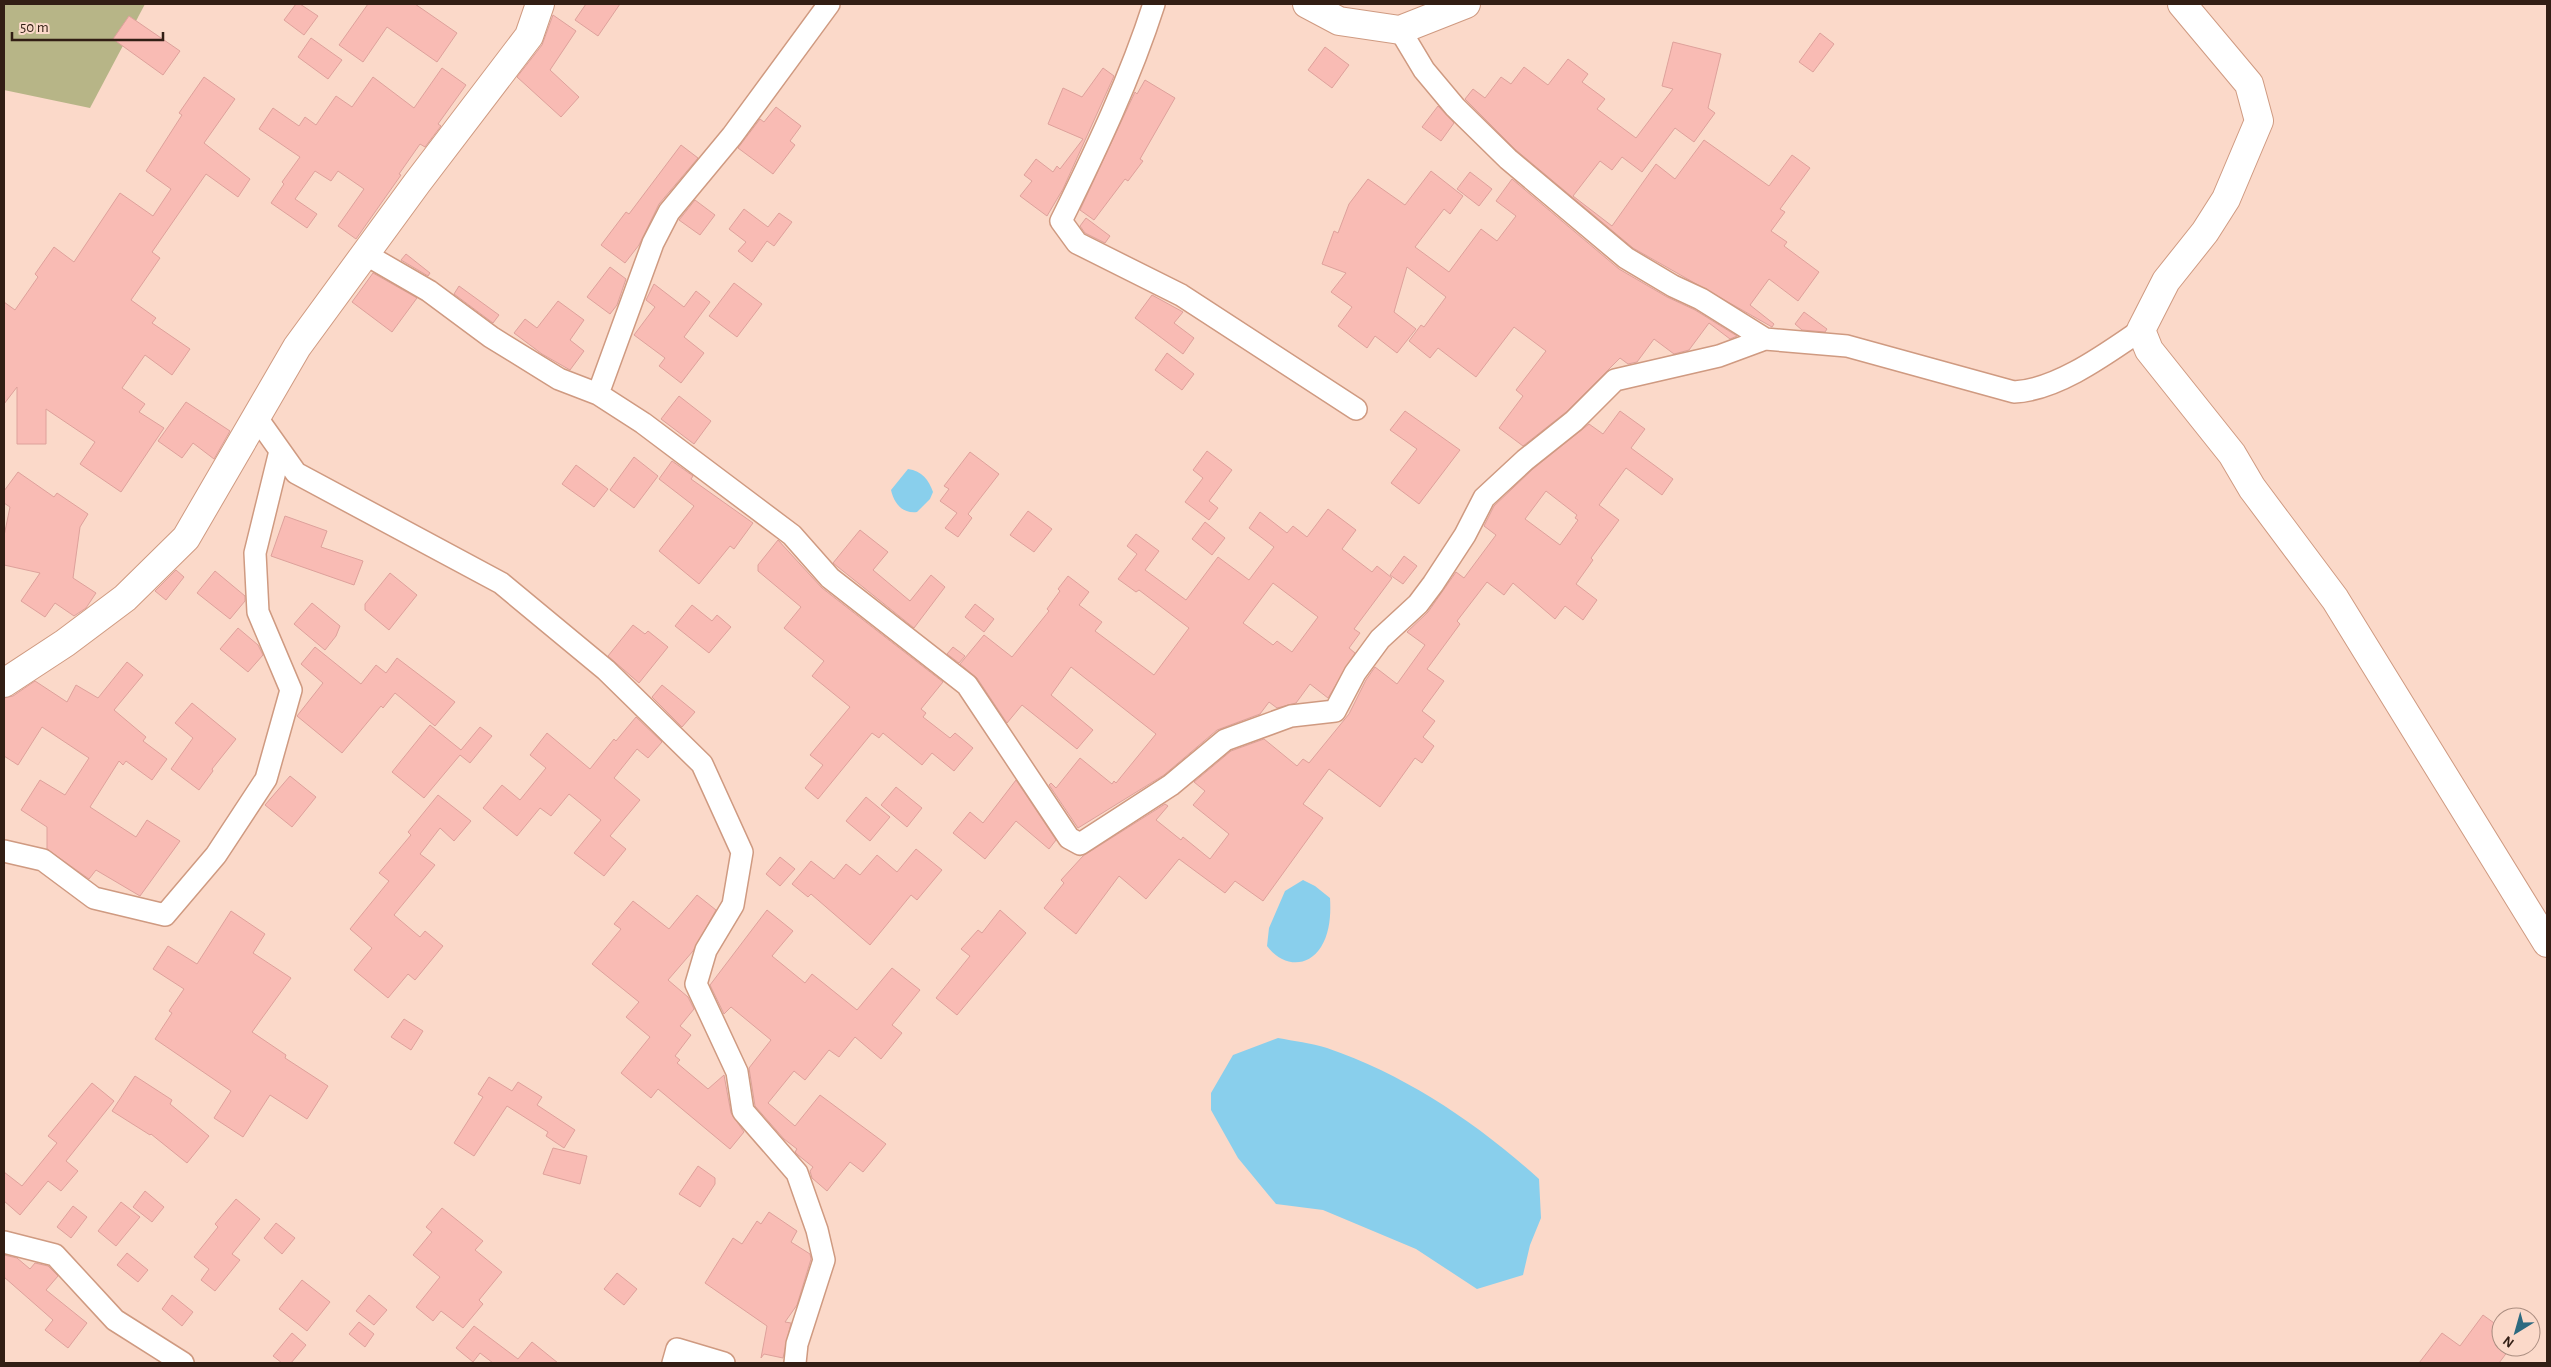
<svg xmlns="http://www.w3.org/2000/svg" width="2551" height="1367" font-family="'Alegreya Sans',sans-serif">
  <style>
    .green { fill: #b7b587 }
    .water { fill: #89cfec }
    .building { fill: #f9bbb4; stroke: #dea19b; fill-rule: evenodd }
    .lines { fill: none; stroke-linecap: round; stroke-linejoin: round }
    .street-casing { stroke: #cf9a81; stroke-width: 24 }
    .secondary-casing { stroke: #cf9a81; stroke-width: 30 }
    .street { stroke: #fff; stroke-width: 21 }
    .secondary { stroke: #fff; stroke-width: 28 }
  </style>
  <rect width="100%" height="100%" fill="#fbd9c9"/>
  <path class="green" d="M4 4H145L90 108 4 90Z"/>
  <path class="water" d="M908 469C922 471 929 480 933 492L930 499 917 512C902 514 894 503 891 490Z
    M1303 880 1315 886 1330 898C1331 914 1330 933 1321 947 1306 970 1281 965 1267 946L1269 928 1285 891Z
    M1278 1038C1294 1041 1311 1043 1327 1048 1406 1075 1477 1123 1539 1179L1541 1218 1530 1245 1523 1275 1477 1289 1416 1249 1323 1210 1276 1204 1238 1158 1211 1110V1093L1233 1055Z"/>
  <path class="building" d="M296 4H300L318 16 304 35 284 20Z
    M368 4H415L457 33 437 62 387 27 363 62 339 45Z
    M586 4H620L598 36 575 20Z
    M553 15 576 31 550 70 579 97 561 117 517 77 542 45Z
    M129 16 180 51 163 75 113 39Z
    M1820 33 1834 44 1813 72 1799 62Z
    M311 38 342 60 328 79 298 57Z
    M1673 42 1721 54 1708 108 1715 113 1694 142 1675 128 1642 172 1622 157 1612 170 1600 161 1573 196 1612 226 1656 164 1675 179 1704 140 1769 186 1792 155 1810 168 1780 209 1785 212 1771 231 1787 242 1784 246 1819 272 1798 301 1769 279 1750 305 1774 324 1772 327 1633 248 1516 150 1465 99 1473 89 1485 98 1501 77 1511 84 1524 67 1548 85 1568 59 1588 74 1582 82 1605 99 1597 109 1636 138 1673 89 1662 86Z
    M1325 47 1349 65 1332 88 1308 70Z
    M442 68 466 85 438 124 441 126 425 147 420 144 399 174 401 175 356 239 338 226 364 189 338 171 331 181 315 171 295 199 317 214 307 228 271 203 284 184 282 182 300 157 259 129 273 108 299 126 305 117 316 125 336 96 352 107 373 77 414 108Z
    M1103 68 1114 76 1063 189 1047 216 1020 196 1032 181 1024 175 1036 159 1053 172 1057 166 1060 169 1083 139 1048 124 1063 88 1082 97Z
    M204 77 235 99 204 143 250 179 238 197 206 174 152 252 160 258 131 300 156 318 152 323 190 349 172 375 145 355 122 388 145 404 139 412 164 428 121 492 80 464 95 442 46 409V444H17V387L4 404V302L15 310 38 277 35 274 54 247 74 262 120 193 153 216 171 189 146 171 182 115 179 113Z
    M1145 80 1175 98 1140 159 1143 161 1128 181 1125 179 1094 220 1080 210 1135 92 1137 94Z
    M1438 106 1454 123 1441 141 1422 127Z
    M776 107 801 126 790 141 795 145 773 174 738 148 760 119 764 122Z
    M681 145 698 158 659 204 639 245 625 263 601 245 626 212 629 214Z
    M1431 171 1463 196 1450 214 1444 209 1415 247 1449 272 1481 229 1497 241 1516 216 1496 201 1512 179 1619 269 1667 297 1695 310 1737 336 1730 339 1709 323 1689 350 1674 354 1654 339 1637 362 1628 364 1620 358 1566 412 1523 446 1499 428 1523 396 1516 390 1546 351 1514 327 1476 377 1438 348 1430 358 1409 341 1421 325 1424 327 1446 297 1407 267 1394 312 1416 329 1397 353 1375 336 1367 348 1338 326 1352 307 1331 292 1346 273 1322 264 1334 231 1338 233 1349 204 1368 179 1405 205Z
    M1470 172 1492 189 1479 206 1457 189Z
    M695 200 715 215 700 235 679 220Z
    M744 209 768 227 779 213 792 222 774 246 767 241 752 262 738 251 746 242 729 229Z
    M1086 218 1110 236 1105 243 1085 233 1080 226Z
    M406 254 430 273 428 276 401 260Z
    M610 267 626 279 617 305 610 314 587 297Z
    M373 273 417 298 392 332 352 302Z
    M734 283 762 304 737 337 709 316Z
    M654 284 684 307 696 291 710 302 684 337 704 353 681 383 659 366 665 358 634 335 655 307 646 300Z
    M459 286 499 315 493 323 454 294Z
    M1152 295 1183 312 1174 323 1194 338 1183 354 1135 318Z
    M558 301 584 320 570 340 584 351 570 370 542 354 514 333 525 319 537 328Z
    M1804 312 1827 329 1825 332 1802 330 1795 324Z
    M1167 353 1194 374 1182 390 1155 370Z
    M679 396 711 421 694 444 661 419Z
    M186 402 230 431 214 459 193 443 182 458 158 441Z
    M1405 411 1460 450 1419 504 1391 483 1417 449 1390 430Z
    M1620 411 1645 429 1631 448 1673 479 1662 495 1626 468 1599 505 1619 520 1591 558 1593 560 1576 584 1597 600 1583 620 1565 606 1555 619 1513 583 1504 595 1487 582 1457 621 1460 624 1427 669 1444 681 1422 711 1435 721 1423 737 1434 746 1422 763 1415 758 1380 807 1329 769 1303 804 1323 818 1263 901 1235 881 1225 893 1179 859 1146 899 1119 876 1076 934 1044 908 1064 883 1061 880 1083 856 1165 804 1168 806 1156 820 1181 840 1183 837 1210 859 1229 834 1193 805 1205 791 1194 782 1231 751 1264 739 1297 766 1303 759 1309 763 1349 714 1366 680 1375 667 1397 684 1425 645 1407 632 1428 612 1456 572 1464 578 1496 535 1484 526 1494 506 1533 469 1589 424 1603 434ZM1546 491 1577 515 1575 518 1578 520 1560 545 1525 519Z
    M1207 451 1232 470 1209 501 1218 508 1209 520 1185 502 1203 478 1193 470Z
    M970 452 999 474 968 514 972 518 958 537 945 528 957 513 940 501 949 489 944 486Z
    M634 457 658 476 634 508 610 490Z
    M672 461 693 476 691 479 753 523 734 549 730 546 699 584 659 551 694 506 659 479Z
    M576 465 608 489 594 507 562 484Z
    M18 472 54 497 57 493 88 514 80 527 73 578 96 593 86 608 74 616 55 603 45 617 21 601 40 573 4 565V536L10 507 4 503V491Z
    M1328 509 1356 530 1342 549 1372 572 1377 566 1392 578 1354 629 1360 633 1349 648 1355 653 1328 698 1310 684 1296 703 1277 708 1269 702 1260 714 1217 730 1164 775 1078 828 1049 785 1051 783 1056 788 1080 758 1112 784 1114 781 1116 783 1156 734 1071 667 1051 695 1093 730 1077 749 1022 705 1007 723 977 678 960 664 984 635 1012 657 1049 611 1047 609 1060 591 1058 589 1068 576 1089 592 1079 605 1102 622 1095 631 1154 675 1189 628 1139 590 1136 592 1118 579 1137 554 1127 546 1136 534 1159 551 1145 570 1186 600 1218 557 1249 580 1274 547 1249 528 1260 512 1287 533 1293 526 1307 537ZM1273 583 1318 617 1292 652 1277 641 1273 645 1243 623Z
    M1028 511 1052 529 1034 552 1010 535Z
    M285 516 327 531 321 547 363 561 354 585 271 556Z
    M1205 522 1225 538 1212 555 1192 539Z
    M860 530 888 552 873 570 910 601 931 575 945 587 914 628 833 563Z
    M778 540 822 588 943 682 921 709 926 713 923 717 950 738 955 733 973 748 954 771 932 753 922 765 883 733 879 738 872 733 818 799 805 788 823 765 810 755 850 707 812 676 824 661 784 628 801 607 758 571V565Z
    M1404 556 1417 566 1403 584 1390 575Z
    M176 570 184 577 166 600 155 591Z
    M215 571 245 596V601L230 619 197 593Z
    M390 573 417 595 389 630 365 610V604Z
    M312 603 340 626 336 636 325 650 294 624Z
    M975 604 994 619 984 632 965 617Z
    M692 605 712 621 717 615 731 627 709 653 675 626Z
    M633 625 645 634 648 631 668 647 639 683 608 656Z
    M238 628 258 645 263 655 248 672 220 649Z
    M315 647 361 684 376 665 386 673 397 658 455 702 435 726 395 693 383 708 381 706 342 753 297 716 323 683 301 664Z
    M953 647 965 656 959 663 947 654Z
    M127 662 143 675 114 710 146 737 143 741 167 759 152 780 126 761 123 765 119 761 90 807 136 837 147 820 180 841 140 896 96 870 89 879 47 849V827L21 810 40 780 65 795 89 758 42 727 18 765 4 756V698L13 696 35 681 67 702 76 685 98 698Z
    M662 685 695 712 682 727 652 697Z
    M192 703 236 739 212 769 213 771 199 790 171 769 193 738 175 723Z
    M636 717 662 742 648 758 637 749 614 778 640 800 610 836 626 849 604 876 574 853 601 820 569 794 551 816 540 808 517 836 483 808 502 785 520 800 546 768 530 755 547 733 590 769 614 739 616 741Z
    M430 725 461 750 480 727 492 736 470 763 460 755 424 798 392 772Z
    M290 776 316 797 292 827 265 805Z
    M1016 780 1056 840 1049 849 1016 821 985 859 953 833 970 812 983 823Z
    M896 787 922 808 907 827 881 805Z
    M438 795 471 821 454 841 440 828 420 854 435 865 394 915 420 937 425 931 443 946 415 980 408 974 388 998 354 970 372 948 350 929 389 881 379 873 411 835 408 832Z
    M866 797 890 817 870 841 846 821Z
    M916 849 942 870 917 900 911 895 870 945 811 894 808 897 792 884 811 861 834 879 846 864 860 875 877 855 897 872Z
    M780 857 795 869 780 886 766 874Z
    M697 895 716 910 693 951 668 980 688 997 694 1009 680 1026 691 1035 675 1056 680 1060 677 1063 708 1089 724 1075 731 1113 744 1132 730 1149 658 1089 651 1098 621 1073 650 1037 626 1017 639 1002 592 964 621 929 614 924 633 901 669 929Z
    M767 910 793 931 772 956 805 983 812 974 857 1010 892 968 920 990 892 1025 902 1033 881 1059 855 1037 839 1057 829 1050 805 1080 794 1071 768 1103 795 1126 820 1095 886 1144 863 1172 850 1162 827 1191 812 1178 810 1171 813 1167 798 1155 795 1152 797 1149 784 1139 755 1106 749 1068 771 1040 731 1007 724 1014 710 985Z
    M1000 910 1026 933 957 1015 936 998 970 956 961 949 978 930 982 933Z
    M231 911 265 934 253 953 291 978 252 1032 286 1055 285 1058 328 1086 307 1119 270 1095 243 1137 214 1118 231 1091 155 1039 172 1013 169 1011 184 989 153 969 168 946 197 964Z
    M404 1019 423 1031 411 1050 391 1037Z
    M135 1076 172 1100 170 1104 209 1136 187 1163 151 1134 150 1135 112 1111Z
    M489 1077 512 1091 518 1082 542 1097 537 1105 575 1130 564 1148 546 1136 548 1132 507 1106 474 1156 454 1143 483 1097 478 1094Z
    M92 1083 114 1101 66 1161 78 1171 61 1191 48 1181 20 1215 4 1201V1172L22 1186 57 1143 48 1136Z
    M553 1148 587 1156 580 1184 543 1174Z
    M698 1166 715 1178V1184L700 1207 679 1194Z
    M145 1191 164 1207 152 1222 133 1207Z
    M236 1199 260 1219 232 1254 240 1260 215 1291 201 1280 209 1269 194 1257 218 1227 215 1224Z
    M121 1202 140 1217 116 1246 98 1231Z
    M73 1206 87 1217 71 1238 57 1227Z
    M442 1208 483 1241 475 1250 502 1272 479 1300 483 1304 463 1328 441 1311 433 1321 416 1307 440 1277 413 1255 432 1232 426 1227Z
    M769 1212 797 1231 791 1242 810 1254 811 1259 797 1305 785 1322 791 1323 783 1358 764 1354 761 1358 767 1326 705 1283 733 1238 742 1244 757 1221 761 1224Z
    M276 1223 295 1238 282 1254 264 1238Z
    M127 1253 148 1270 138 1282 117 1265Z
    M4 1255 17 1258 30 1269 35 1263 48 1266 58 1276 46 1290 87 1323 68 1348 45 1330 53 1320 4 1277Z
    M617 1273 637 1289 624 1305 604 1289Z
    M302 1280 330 1302 307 1331 279 1309Z
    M172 1295 193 1312 182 1326 162 1309Z
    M369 1295 387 1310 374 1325 356 1311Z
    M2483 1315 2501 1328V1347H2511L2499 1363H2419L2442 1333 2460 1346Z
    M359 1322 374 1334 365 1347 349 1334Z
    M474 1326 518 1359 532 1342 558 1363H493L480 1353 473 1362 456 1348Z
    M292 1333 306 1345 291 1363H282L273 1356Z"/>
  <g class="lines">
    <defs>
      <path id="street" d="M1154 4C1130 79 1096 150 1061 221L1077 243 1181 295 1356 409
        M1400 30 1424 70 1455 107 1508 159 1626 258 1673 286 1701 299 1765 339 1847 346 2014 392C2057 390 2106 354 2141 330
        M365 254 429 291 491 337 559 379 598 394 643 423 792 535 830 578 967 685 1069 838 1080 844 1171 785 1225 740 1291 716 1335 711 1355 673 1380 639 1418 604 1433 584 1465 535 1484 498 1525 460 1574 421 1615 380 1719 356 1765 339
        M598 394 653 243 669 212 732 136 829 4
        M257 418 296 473 501 583 606 670 702 764 742 852 733 905 706 950 696 984 737 1072 743 1111 797 1173 817 1230 824 1260 797 1344 795 1363
        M4 851 43 860 94 898 165 915 216 855 266 779 291 690 258 612 255 553 280 451
        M4 1242 55 1255 115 1320 183 1363
        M673 1363 677 1349 724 1363"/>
      <path id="secondary" d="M1307 4 1339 21 1400 30 1466 4
        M2182 4 2249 84 2259 121 2226 199 2205 232 2166 281 2141 330 2149 350 2232 454 2252 488 2335 599 2547 943
        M4 683 65 643 125 598 186 538 297 347 417 183 529 36 540 4"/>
    </defs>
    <use href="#street" class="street-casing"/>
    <use href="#secondary" class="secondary-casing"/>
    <use href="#street" class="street"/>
    <use href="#secondary" class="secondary"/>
  </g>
  <rect width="2551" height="1367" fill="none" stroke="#321e14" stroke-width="10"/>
  <g transform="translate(2516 1332) rotate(217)"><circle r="24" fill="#fbd9c9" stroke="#ab8e81"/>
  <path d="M0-4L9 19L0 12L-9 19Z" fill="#2d6a80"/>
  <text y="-8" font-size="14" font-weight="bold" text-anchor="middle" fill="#321e14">N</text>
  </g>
  <path d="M12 32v8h151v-8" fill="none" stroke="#321e14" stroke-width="2.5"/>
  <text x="20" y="32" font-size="15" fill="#321e14" stroke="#fbd9c9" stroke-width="4" paint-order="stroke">50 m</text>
</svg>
